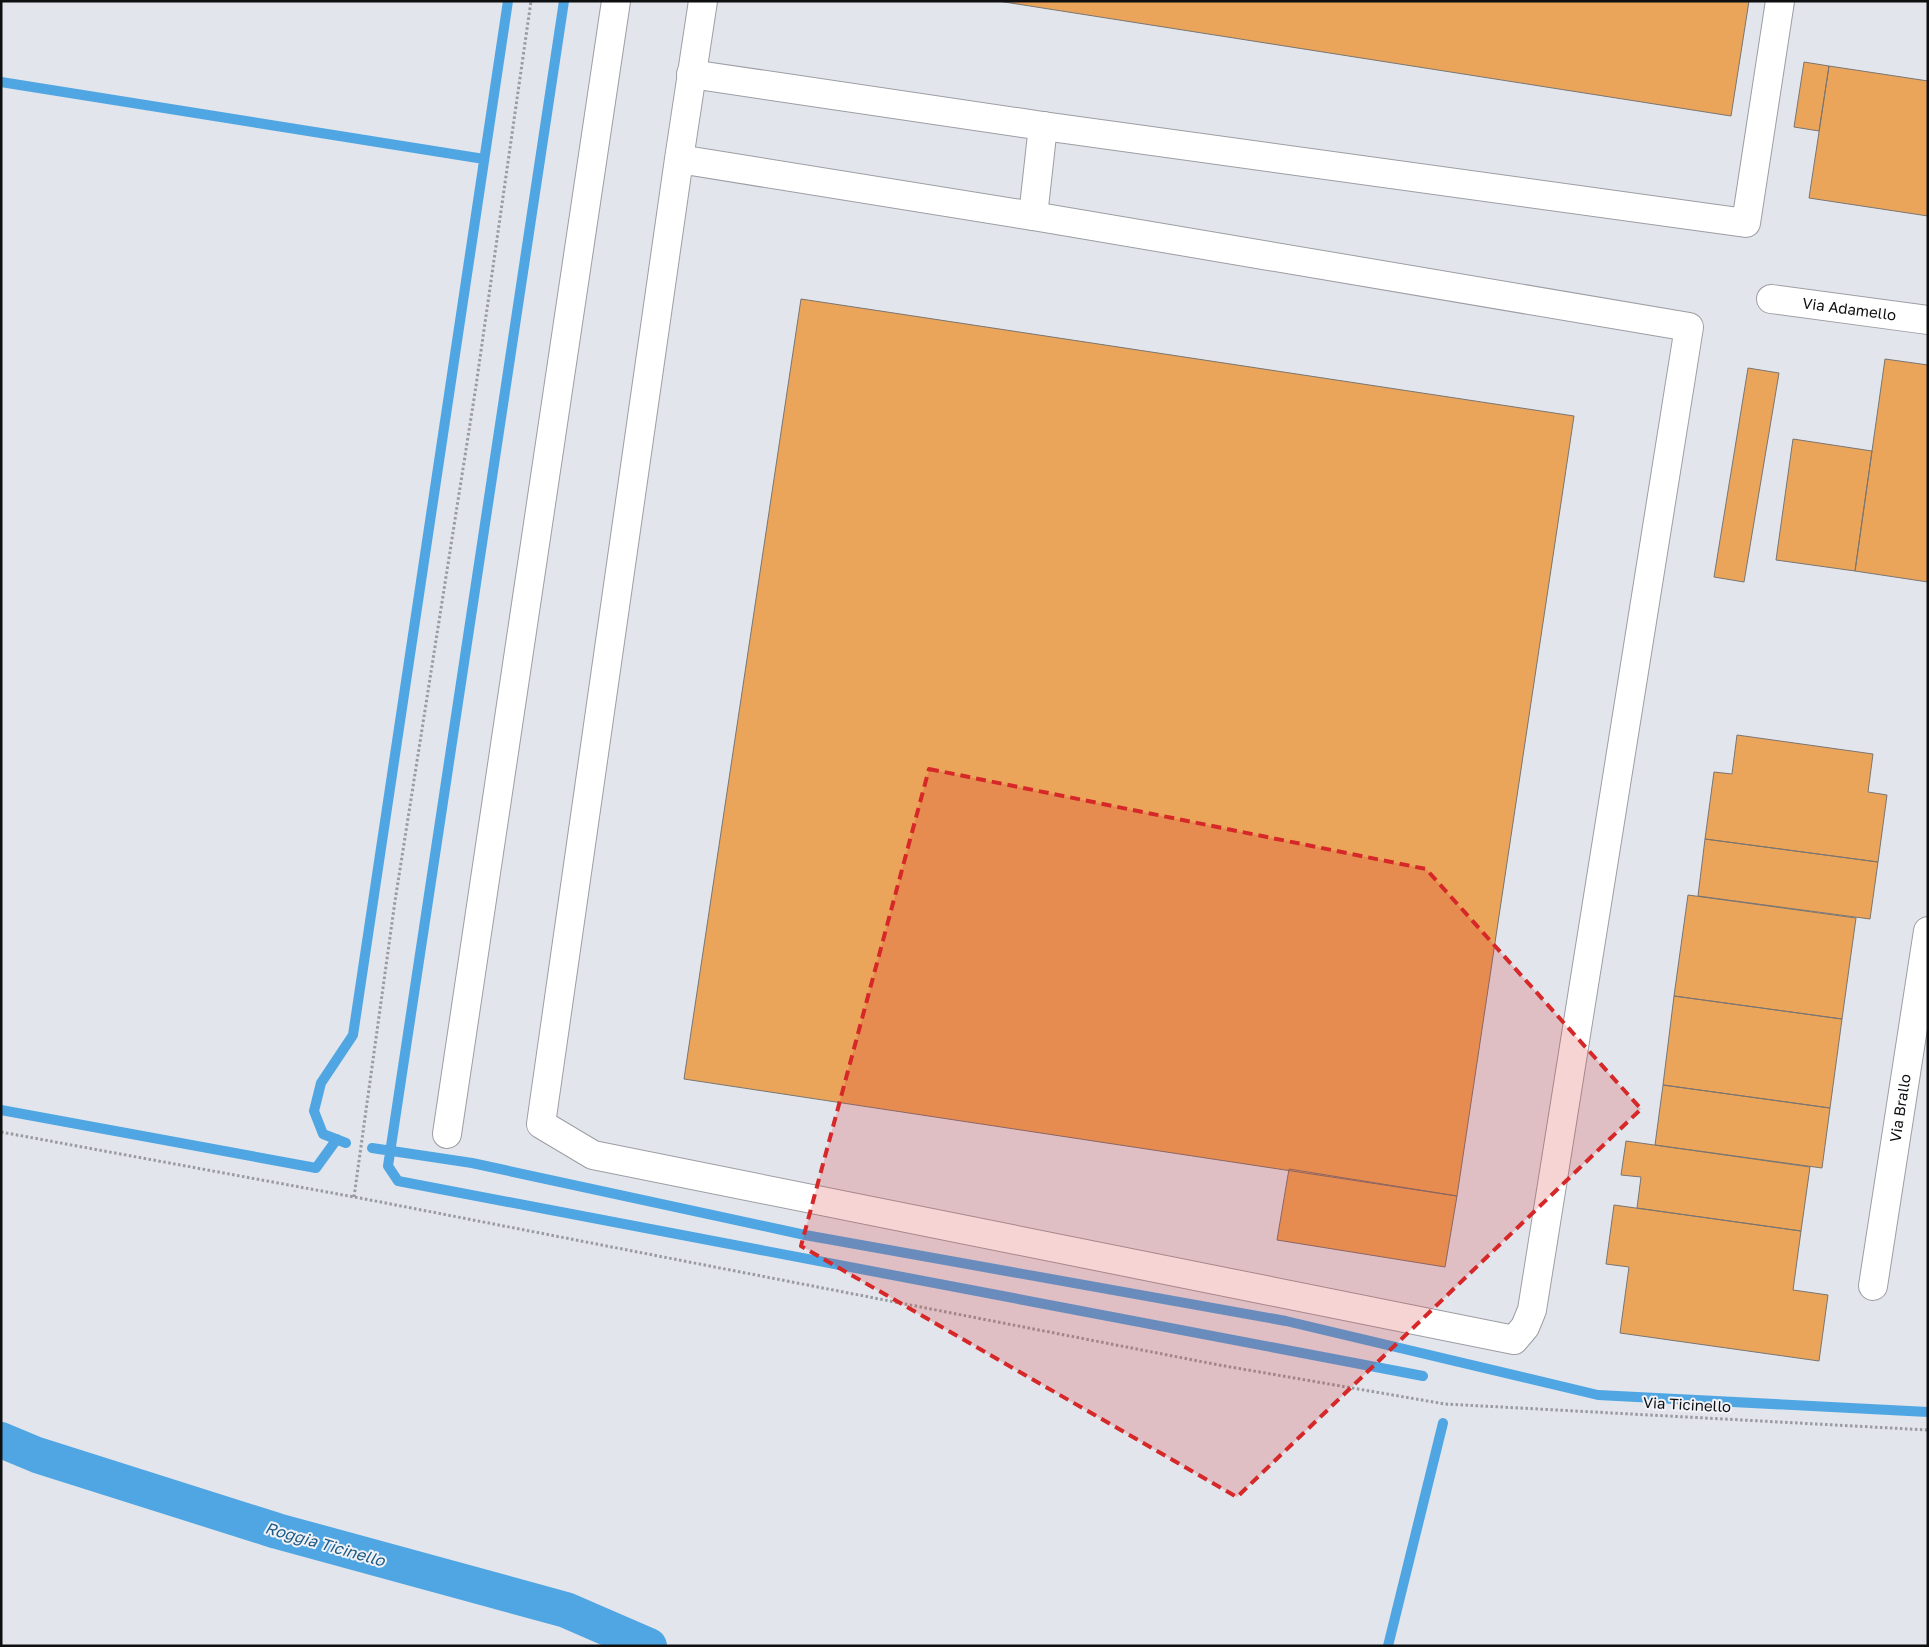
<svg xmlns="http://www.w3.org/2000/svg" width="1929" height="1647" font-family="'Golos Text',sans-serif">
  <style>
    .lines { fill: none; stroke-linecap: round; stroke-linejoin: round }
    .stream { stroke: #4fa6e3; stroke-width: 10 }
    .canal { stroke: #4fa6e3; stroke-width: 36 }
    .building { fill: #eba55b; stroke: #7a7571 }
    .minor-casing { stroke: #9c9ea4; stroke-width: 30 }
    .path { stroke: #999ba0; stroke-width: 3; stroke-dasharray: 2.5 2.5; stroke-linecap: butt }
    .minor { stroke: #fff; stroke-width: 28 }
    .marked { fill: #d62828; fill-opacity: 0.2; stroke: #d62828; stroke-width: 4; stroke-dasharray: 10 6; stroke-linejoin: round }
    .labels { text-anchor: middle; stroke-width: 4; stroke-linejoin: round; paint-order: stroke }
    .street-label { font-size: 15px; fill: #0e0f11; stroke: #f0f2f8 }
    .water-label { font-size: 16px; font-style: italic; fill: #1d5b84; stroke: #f0f2f8 }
  </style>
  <rect width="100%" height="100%" fill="#e2e5eb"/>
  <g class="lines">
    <path class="stream" d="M564 1 388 1166 398 1181 1423 1376
      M1 82 484 159
      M1 1110 316 1168 337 1139
      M346 1143 323 1134 314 1111 321 1083 353 1035 508 1
      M372 1148 472 1163 805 1235 1286 1321 1598 1395 1928 1412
      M1388 1646 1443 1423"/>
    <path class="canal" d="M1 1440 37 1455 277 1531 566 1610 649 1646"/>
  </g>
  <path class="building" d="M998 1H1749L1731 116Z
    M1804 62 1829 66 1819 131 1794 127Z
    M1829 66 1928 81V216L1809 198Z
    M801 299 1574 416 1457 1196 684 1079Z
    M1885 359 1928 365V582L1855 571Z
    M1748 368 1779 373 1744 582 1714 577Z
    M1793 439 1872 451 1855 571 1776 560Z
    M1737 735 1873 754 1868 792 1887 795 1878 862 1705 839 1714 772 1732 774Z
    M1705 839 1878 862 1870 919 1698 896Z
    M1688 895 1856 918 1842 1019 1674 996Z
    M1674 996 1842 1019 1830 1108 1663 1085Z
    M1663 1085 1830 1108 1822 1168 1655 1145Z
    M1626 1141 1810 1167 1801 1231 1637 1208 1641 1177 1621 1175Z
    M1289 1169 1457 1196 1445 1267 1277 1240Z
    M1614 1205 1801 1231 1793 1290 1828 1295 1819 1361 1620 1333 1629 1267 1606 1264Z"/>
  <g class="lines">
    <defs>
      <g id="minor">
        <path d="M691 74 1043 126 1746 223 1780 1"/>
        <path d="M679 159 1033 216 1689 327 1532 1310 1525 1327 1514 1340 593 1155 541 1124 679 159 703 1"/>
        <path d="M1033 216 1043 126"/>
        <path id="s1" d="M1771 299 1928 320"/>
        <path d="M447 1134 616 1"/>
        <path id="s2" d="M1873 1286 1928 931"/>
      </g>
    </defs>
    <use href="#minor" class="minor-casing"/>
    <path class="path" d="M1 1132 365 1199 1219 1365 1445 1404 1928 1430
      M354 1197 395 901 476 386 531 1"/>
    <use href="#minor" class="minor"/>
  </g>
  <path class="marked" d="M929 769 1426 869 1641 1109 1237 1497 801 1246Z"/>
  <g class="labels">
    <g class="street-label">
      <text dy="5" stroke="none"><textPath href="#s1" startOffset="79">Via Adamello</textPath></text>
      <text dy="5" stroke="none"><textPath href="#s2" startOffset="180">Via Brallo</textPath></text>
      <text transform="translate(1687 1405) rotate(3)" y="5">Via Ticinello</text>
    </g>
    <g class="water-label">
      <text transform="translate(325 1544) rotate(16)" y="6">Roggia Ticinello</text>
    </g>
  </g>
  <rect width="1929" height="1647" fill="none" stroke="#0e0f11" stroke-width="5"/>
</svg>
